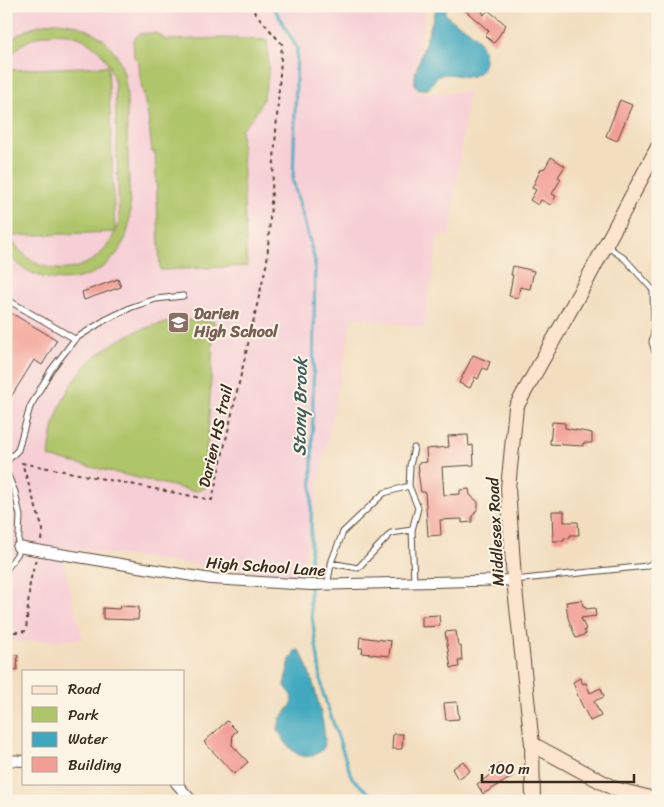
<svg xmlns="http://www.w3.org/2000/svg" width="664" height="807" font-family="Sriracha,sans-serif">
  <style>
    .built { fill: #f6cfd6 }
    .green { fill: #afc569; stroke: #757844 }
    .water { fill: #3fa8bf; stroke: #3d696e }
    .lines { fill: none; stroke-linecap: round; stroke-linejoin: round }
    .stream { stroke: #3fa8bf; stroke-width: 3 }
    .building { fill: #f29e94 }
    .lane-casing { stroke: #564536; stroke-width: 7 }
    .street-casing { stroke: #564536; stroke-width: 12 }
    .secondary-casing { stroke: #564536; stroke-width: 16 }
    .path { stroke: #564536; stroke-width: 2; stroke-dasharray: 4 4; stroke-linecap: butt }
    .lane { stroke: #fff; stroke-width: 5 }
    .street { stroke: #fff; stroke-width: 10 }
    .secondary { stroke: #fce5cf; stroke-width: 14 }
    .labels { text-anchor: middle; stroke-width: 4; stroke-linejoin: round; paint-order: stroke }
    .education-label { font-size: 16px; font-weight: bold; fill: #785e54; stroke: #fcf5e5; text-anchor: start }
    .street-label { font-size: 16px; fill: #3b2a1e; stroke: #fcf5e5 }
    .water-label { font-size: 18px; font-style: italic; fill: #3d5c5e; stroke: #fcf5e5 }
  </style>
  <rect width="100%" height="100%" fill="#fcf5e5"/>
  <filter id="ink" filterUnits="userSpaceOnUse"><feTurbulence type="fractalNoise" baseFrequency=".02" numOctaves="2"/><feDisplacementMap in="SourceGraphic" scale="10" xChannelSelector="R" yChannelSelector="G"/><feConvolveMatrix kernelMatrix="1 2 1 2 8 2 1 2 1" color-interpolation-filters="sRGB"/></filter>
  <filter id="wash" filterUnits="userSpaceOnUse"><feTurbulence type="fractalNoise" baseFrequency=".0096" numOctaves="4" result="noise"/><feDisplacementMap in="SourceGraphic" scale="20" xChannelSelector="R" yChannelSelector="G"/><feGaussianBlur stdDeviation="1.12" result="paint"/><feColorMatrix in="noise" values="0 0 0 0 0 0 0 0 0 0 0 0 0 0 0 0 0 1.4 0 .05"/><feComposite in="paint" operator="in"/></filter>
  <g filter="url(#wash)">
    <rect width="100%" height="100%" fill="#f2debf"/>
    <path class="built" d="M6 6H425L417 93 468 92 450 235H438L424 328 352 317 300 578 59 547 83 639 6 642Z"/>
    <path class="green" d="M54 22C87 23 117 41 124 75 128 93 127 111 127 129 128 156 129 183 130 209 130 223 128 235 121 247 97 289 34 291 6 251V226C27 287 104 282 119 220L115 86C113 75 110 66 104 57 80 23 25 26 6 64V45C20 31 34 25 54 22Z
      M157 33 166 40 222 38 267 40C270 73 270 105 241 129L247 266 160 270 155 152H152L148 116 140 79 139 63 134 57 133 40 139 34Z
      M108 66 115 232 11 236 6 70Z
      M187 320 214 321 208 435C208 441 206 448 206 454 208 470 217 491 193 491L49 457C53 395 87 348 146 328 159 323 174 322 187 320Z"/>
    <path class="water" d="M437 6H447L445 13C452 23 461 24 470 31 480 39 490 58 482 69 472 84 454 71 441 75 435 77 432 84 428 89H418L415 84V74Z
      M299 650C309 663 329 732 324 747 322 751 318 753 315 754 298 764 284 742 278 729L280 719 292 704 291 694 285 686V680L290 660 295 651Z"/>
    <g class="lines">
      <path class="stream" d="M273 6 297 48 293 181 315 261 310 603 323 693 352 778 378 801"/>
    </g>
    <g id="blocks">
      <path class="building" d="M460 6H480L484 15 488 10 506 25 494 43 485 36 489 31Z
        M620 100 632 105 617 141 606 136Z
        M551 157 565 166 558 177 561 179 552 194 556 196 551 205 541 200 538 205 530 200 536 190 532 188 541 169 545 168Z
        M513 266 534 271 530 289 520 287 518 298 509 296 513 275H511Z
        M118 279 121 287 84 300 82 292Z
        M6 310 57 340 42 365 34 360 6 405Z
        M473 355 490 362 487 370 483 368 478 379 475 377 470 388 459 383Z
        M552 422 565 423V428L592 433V443H583V446L550 444Z
        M468 435 469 446 473 445 474 465 442 467 444 495 460 494V490L469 489 470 495 478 502V508L472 517V522L462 523V519L440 520 441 535 428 536 425 492H421L418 472H419L418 463 427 462 426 449 449 447 448 436Z
        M552 511H564V522H578L579 535H570V538H564V541H553Z
        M582 600 583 606H585L586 609 595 608 596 616 581 618 586 629 584 630 586 634 576 638 568 618 566 602Z
        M120 606 139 607 138 620 103 619V608L119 609Z
        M439 615 440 626 422 627V616Z
        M456 631 458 646H461L462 661H458L459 667 451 668 445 632Z
        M360 637 391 641 389 656 362 653 363 648H359Z
        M7 654 18 655 17 670 6 669Z
        M580 678 583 684 586 683 590 693 601 688 604 697 594 701 601 716 590 721 579 699 573 682Z
        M457 702 459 719 446 720 444 703Z
        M227 721 237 731 233 734 232 745 248 762 234 774 204 742Z
        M393 734H403L402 749H392Z
        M463 761 470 771 458 779 452 769Z
        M500 764 503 770 506 768 512 777 483 794 477 784 492 774 490 771Z"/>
    </g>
  </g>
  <g filter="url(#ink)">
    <use href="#blocks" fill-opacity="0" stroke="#564536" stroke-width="1"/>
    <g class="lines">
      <defs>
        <path id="lane" d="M607 246 625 259 653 290 658 292
          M653 290 654 332 652 342 655 352 658 354
          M6 299 75 339
          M414 448 410 466 409 486 418 508 412 530 414 583
          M6 462 18 450 30 407 51 370 75 339 105 320 132 307 156 299 183 296
          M6 471 15 492 20 516 18 553 6 570
          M331 563 358 568 391 533 412 530
          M514 580 647 566 658 560
          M327 585 332 560 343 532 384 493 409 486"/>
        <path id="street" d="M18 547 211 579 311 585 514 580
          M6 760 24 761
          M176 783 192 801"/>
        <path id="secondary" d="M532 744 615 789 658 800
          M533 801 532 744 514 580 508 488 516 407 588 278 658 147"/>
      </defs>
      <use href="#lane" class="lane-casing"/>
      <use href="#street" class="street-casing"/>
      <use href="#secondary" class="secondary-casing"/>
      <path class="path" d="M6 512 8 536 6 546
        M41 540 43 530 22 463 212 500 267 262 282 44 249 6
        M6 633 26 631 30 582 36 559"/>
      <use href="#lane" class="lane"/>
      <use href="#street" class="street"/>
      <use href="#secondary" class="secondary"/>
    </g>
  </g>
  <defs>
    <symbol id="school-square" viewBox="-11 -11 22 22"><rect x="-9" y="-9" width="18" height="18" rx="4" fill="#8d6e63" stroke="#fcf5e5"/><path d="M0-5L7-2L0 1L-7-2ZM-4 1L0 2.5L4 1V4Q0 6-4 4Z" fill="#fff"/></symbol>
  </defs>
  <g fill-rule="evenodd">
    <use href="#school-square" x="166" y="310" width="25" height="25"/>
  </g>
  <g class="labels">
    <g class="education-label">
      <text x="194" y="319">Darien<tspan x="194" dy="18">High School</tspan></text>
    </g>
    <g class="street-label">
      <text transform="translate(215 436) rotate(-77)" y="6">Darien HS trail</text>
      <text transform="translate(495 532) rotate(-93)" y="6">Middlesex Road</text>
      <text transform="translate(266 566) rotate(4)" y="6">High School Lane</text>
    </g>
    <g class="water-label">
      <text transform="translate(300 407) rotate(-89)" y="6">Stony Brook</text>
    </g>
  </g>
  <rect width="664" height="807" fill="none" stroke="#fcf5e5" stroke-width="25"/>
  <rect x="22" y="670" width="162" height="115" fill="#fcf5e5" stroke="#afa495"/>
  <rect x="32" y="686" width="25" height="8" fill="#fce5cf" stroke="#afa495"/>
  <text x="68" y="694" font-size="15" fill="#3b2a1e">Road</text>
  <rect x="32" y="707" width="25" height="15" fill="#afc569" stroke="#afa495"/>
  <text x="68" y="720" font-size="15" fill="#3b2a1e">Park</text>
  <rect x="32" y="732" width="25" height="15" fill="#3fa8bf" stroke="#afa495"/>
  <text x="68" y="744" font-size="15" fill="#3b2a1e">Water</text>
  <rect x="32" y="757" width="25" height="15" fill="#f29e94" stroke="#afa495"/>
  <text x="68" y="770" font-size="15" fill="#3b2a1e">Building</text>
  <path d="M482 774v8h152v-8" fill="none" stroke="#3b2a1e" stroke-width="2.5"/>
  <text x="489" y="774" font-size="15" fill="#3b2a1e" stroke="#fcf5e5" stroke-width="4" paint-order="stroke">100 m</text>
</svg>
